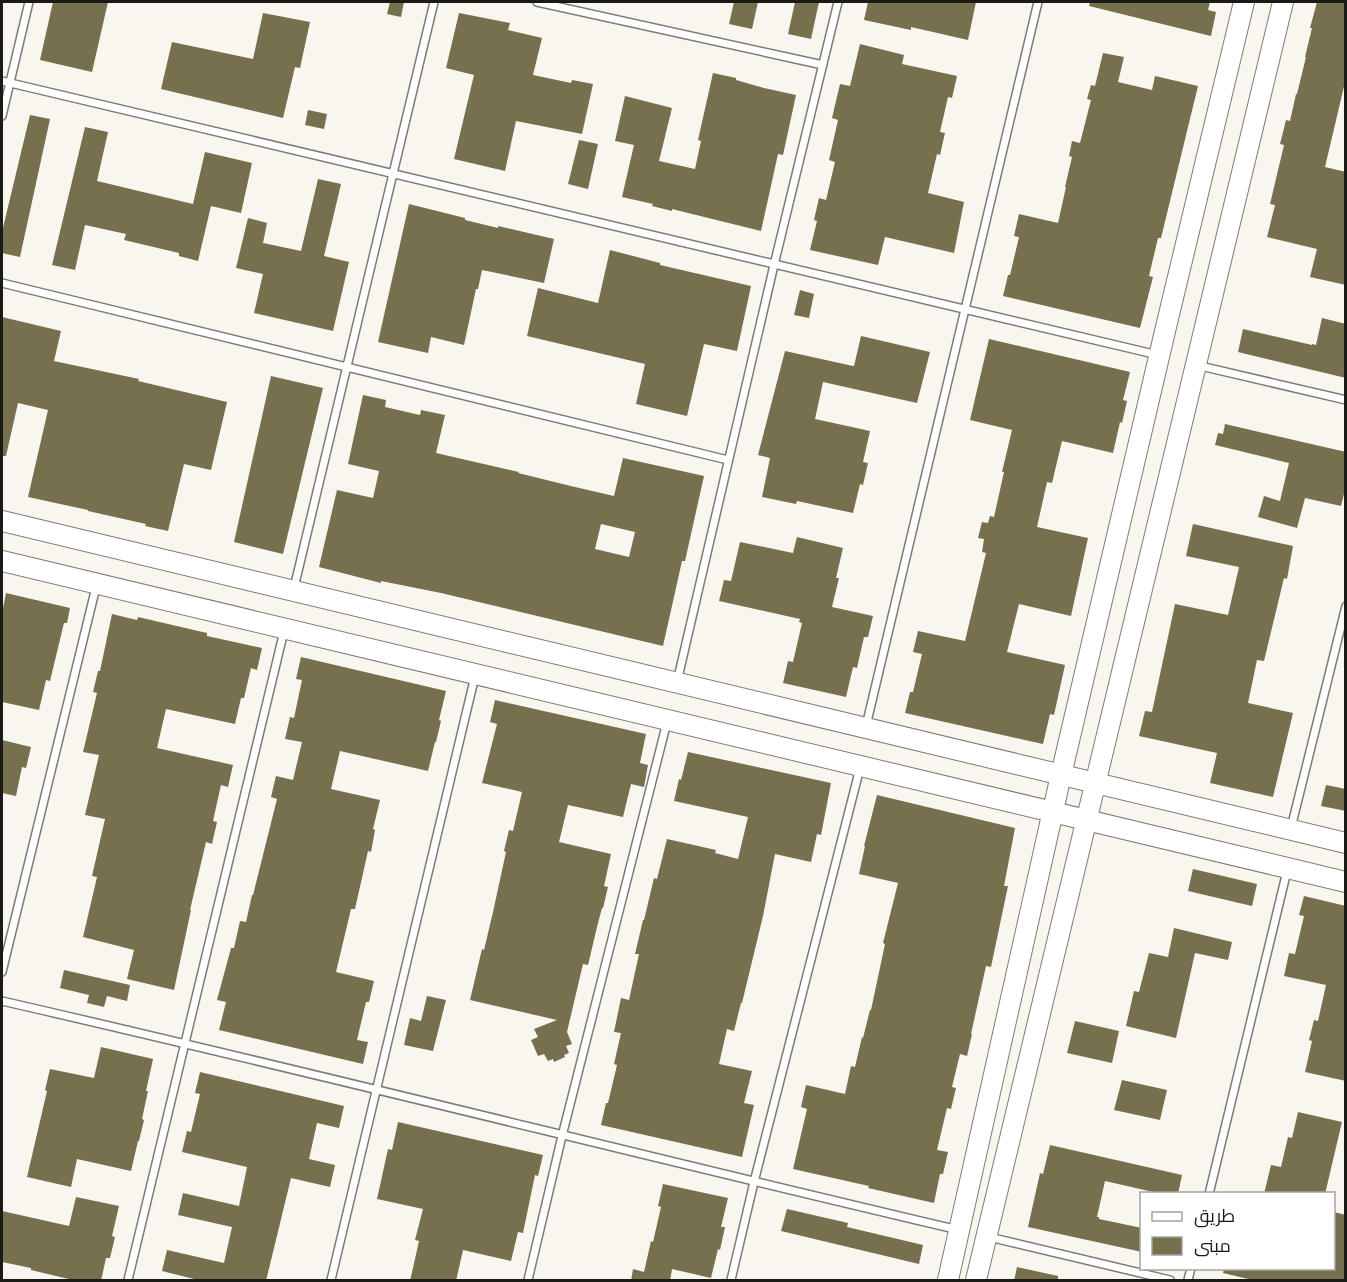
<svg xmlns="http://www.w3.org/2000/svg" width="1347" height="1282" font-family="'Space Grotesk',Cairo,sans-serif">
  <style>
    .building { fill: #76704e; fill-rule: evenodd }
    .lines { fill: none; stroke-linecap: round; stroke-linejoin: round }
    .lane-casing { stroke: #7d7c75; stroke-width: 10 }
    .secondary-casing { stroke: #7d7c75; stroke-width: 22 }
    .lane { stroke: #fff; stroke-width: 7 }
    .secondary { stroke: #fff; stroke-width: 20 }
  </style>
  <rect width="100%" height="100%" fill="#f8f6ef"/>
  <path class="building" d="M53 2H108L92 72 40 60Z
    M390 2H404L401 17 387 14Z
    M734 2H758L752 29 729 24Z
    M795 2H819L811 39 788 34Z
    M868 2H976L968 40 911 27V30L864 20Z
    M1090 2H1210L1208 10 1216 12 1211 36 1089 6Z
    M1317 2H1346V78L1325 167 1346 172V285L1310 277 1317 249 1267 237 1275 205 1270 204 1284 145 1280 144 1286 120 1290 121 1296 94H1297L1306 57H1305L1312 28H1310Z
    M263 13 310 22 300 68 295 67 283 118 161 89 172 42 253 59Z
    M459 13 510 23 508 30 542 38 533 75 571 83 572 80 593 84 582 134 516 121 505 171 454 159 474 75 446 68Z
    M860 44 904 55 902 64 957 76 952 98 948 97 940 132 945 133 940 155 937 154 928 193 964 202 954 253 885 237 878 265 810 250 817 221 814 220 819 198 826 200 835 162 829 160 838 120 832 118 840 84 850 86Z
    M1103 53 1124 57 1118 82 1152 90 1155 76 1198 86 1161 238H1158L1149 276 1153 277 1140 328 1003 296 1008 275H1010L1019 237 1014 236 1019 214 1058 223 1066 187H1065L1072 157 1069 156 1072 141 1080 143 1091 100 1087 99 1091 85 1095 86Z
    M713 73 736 78V80L764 88 796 95 783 155 778 154 761 231 672 209V211L652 206 653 204 622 197 634 145 615 141 625 96 672 108 659 161 695 169 701 141 698 140Z
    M308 110 327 114 324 129 305 125Z
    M30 115 50 119 20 257 2 253V232Z
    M85 127 108 132 97 181 193 204 205 152 252 163 241 213 211 206 198 261 179 256V253L124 240 126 234 85 225 75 270 52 265Z
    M579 140 598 144 588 189 568 184Z
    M318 179 341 184 324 256 349 262 333 331 254 313 263 274 236 268 248 218 267 223 263 243 301 251Z
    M409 204 465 218V220L498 228V226L554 239 544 283 482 270 478 289H476L464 345 431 337 428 353 378 342Z
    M610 250 660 263V265L751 286 737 351 704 344 687 416 636 404 645 364 527 336 538 288 598 303Z
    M800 290 814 294 809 318 794 315Z
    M2 317 61 331 54 361 139 379 138 381 227 402 211 470 184 464 168 531 145 526 146 524 88 511V510L28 497 48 410 18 403 6 456H2Z
    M1322 318 1346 324V378L1238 352 1243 329 1312 345V344L1316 345Z
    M861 336 930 352 917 403 823 382 815 419 870 431 863 462 868 463 863 485 860 484 853 513 797 501 796 504 762 497 770 458 758 455 785 351 853 366H854Z
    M989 339 1130 372 1123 400 1127 401 1122 423 1120 422 1113 453 1062 441 1052 483 1047 482 1037 527 1088 538 1071 616 1019 604 1007 652 1065 665 1054 715 1050 714 1043 744 905 713 910 692H913L922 654 913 652 918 631 965 641 986 553 982 552 984 539 978 538 982 522 988 523 990 516 994 517 1004 472H1002L1012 430 970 420Z
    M271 376 323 388 283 554 234 542Z
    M363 395 386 400 385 407 420 415 421 410 445 415 436 453 519 472 518 473 575 487 614 496 623 458 704 476 685 561H682L663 646 441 593 381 581V583L319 567 337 490 373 498 379 471 348 464ZM601 524 635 532 629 557 595 549Z
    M1225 424 1346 452V486L1341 506 1305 498 1297 528 1258 517 1264 496 1280 501 1289 463 1215 445 1218 433 1223 434Z
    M1193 524 1293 546 1287 579 1284 578 1264 661 1257 660 1248 703 1293 713 1273 797 1210 783 1217 753 1139 736 1145 711 1152 712 1175 604 1228 615 1239 567 1186 556Z
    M797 537 843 548 836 578H839L832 607 873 616 868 637H864L857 668 853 667 846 697 783 683 788 661 793 662 802 623 799 622 800 619 719 601 724 580 731 581 740 542 793 553Z
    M6 593 70 608 67 623H64L50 681 46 680 39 710 2 702V613Z
    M112 614 137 620 138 617 207 633V636L262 648 257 670 251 668 244 698H241L235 724 166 709 157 748 233 765 228 787 221 785 213 821 217 822 212 844 206 842 190 910H191L174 990 127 979 134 950 83 937 97 877 92 876 105 819 85 815 99 755 83 752 97 693 93 692 98 671H100Z
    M301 657 446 691 439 720 441 721 436 742H435L428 771 340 751 331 789 380 800 373 829 375 830 371 852 368 851 355 909H351L336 972 374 981 369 1002H366L357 1040 368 1042 363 1064 219 1030 226 1002 217 1000 231 948H234L240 921 246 922 252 895H253L277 799 271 797 276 776 293 780 302 742 285 739 290 717 294 718 302 680 296 679Z
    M495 700 646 734 640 763 648 765 644 787 631 784 623 817 568 805 559 842 611 854 604 886 608 887 603 908H602L597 927 588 965 583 964 567 1032 572 1044 566 1046 569 1053 564 1055 565 1057 554 1062 553 1059 548 1061 544 1054 538 1056 531 1040 538 1037 534 1029 557 1020 470 1000 482 949 484 950 493 912 506 852 504 851 509 830 513 831 522 792 482 783 497 724 490 722Z
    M2 740 31 747 26 768 22 767 16 796 2 793Z
    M688 752 831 783 821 835 817 834 811 862 775 854 763 916 742 1003H741L734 1031 727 1029 719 1064 752 1071 744 1103 754 1105 742 1157 601 1125 606 1103H608L617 1065 614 1064 621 1033 614 1032 621 998 629 1000 639 954H635L643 920H644L654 878 657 879 667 839 716 850 715 853 738 859 748 817 674 801 679 779 681 780Z
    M1326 785 1346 789V811L1321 806Z
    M877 795 1015 828 1004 886H1008L991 967 986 966 971 1034H972L967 1056 960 1054 952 1087 956 1088 951 1109 947 1108 937 1150 948 1152 943 1174H940L934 1203 868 1188 869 1186 793 1169 807 1109 801 1107 806 1085 845 1094 851 1066 855 1067 862 1037 863 1038 870 1010H871L885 944 883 943 898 883 859 874 865 846H864Z
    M1193 869 1257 884 1252 906 1188 891Z
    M1304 896 1346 906V1081L1305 1072 1312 1041 1309 1040 1314 1020 1318 1021 1326 985 1284 976 1289 953 1295 954 1304 916 1299 915Z
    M1174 928 1232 942 1228 960 1195 953 1176 1038 1126 1026 1134 991 1139 992 1149 953 1168 957Z
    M64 970 130 985 127 1001 107 996 104 1007 87 1003 89 995 60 988Z
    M427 996 446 1000 433 1051 404 1045 410 1018 421 1021Z
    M1075 1021 1119 1031 1112 1063 1067 1053Z
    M101 1047 153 1059 146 1091H148L142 1119 144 1120 139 1141H138L131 1171 77 1159 71 1187 27 1177 47 1091 45 1090 50 1069 94 1078Z
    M200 1072 344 1106 339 1128 317 1123 309 1159 335 1165 330 1187 291 1178 266 1281H202L162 1271 167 1250 224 1263 232 1227 178 1215 183 1193 239 1206 247 1167 182 1152 187 1131 191 1132 200 1094 195 1093Z
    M1122 1080 1167 1090 1160 1120 1114 1110Z
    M1298 1112 1342 1122 1325 1194H1264L1271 1165 1281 1167 1288 1137 1292 1138Z
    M398 1122 543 1155 538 1176 535 1175 523 1233 518 1232 511 1261 463 1250 456 1281H410L419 1241 415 1240 423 1209 377 1199 388 1149 392 1150Z
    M1050 1145 1182 1175 1178 1194H1162L1105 1181 1097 1217H1099V1219L1142 1228V1252L1028 1227 1040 1173 1043 1174Z
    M663 1184 728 1198 721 1227H725L720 1250 718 1249 711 1278 672 1269 670 1281H631L633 1269 644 1272 651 1241 653 1242 661 1207 658 1206Z
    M76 1197 119 1206 112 1236 115 1237 110 1258H106L101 1281H77L31 1270V1268L2 1262V1211L69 1226Z
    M787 1209 848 1223 847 1227 923 1245 919 1264 781 1231Z
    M1334 1212 1346 1215V1281H1257L1223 1273 1224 1269H1334Z
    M1017 1267 1058 1276V1281H1014Z"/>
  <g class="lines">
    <defs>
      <path id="lane" d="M537 2 823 65
        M2 81 1158 355
        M2 116 29 2
        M2 283 728 460
        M1196 365 1346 400
        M294 588 434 2
        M677 682 774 265 838 2
        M866 726 1038 2
        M1291 828 1346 606
        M2 972 96 587
        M2 1001C321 1074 639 1155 959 1230
        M1209 1194 1287 871
        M989 1237 1170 1280
        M128 1280 284 631
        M331 1280 475 676
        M528 1280 562 1136 667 722
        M731 1280 754 1182 860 768
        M1188 1280 1191 1268"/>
      <path id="secondary" d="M2 521 1346 843
        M2 561 1346 882
        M948 1280 1061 775 1166 327 1244 2
        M976 1280 1283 2"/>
    </defs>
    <use href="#lane" class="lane-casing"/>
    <use href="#secondary" class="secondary-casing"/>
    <use href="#lane" class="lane"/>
    <use href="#secondary" class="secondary"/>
  </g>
  <rect width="1347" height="1282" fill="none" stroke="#1a1a17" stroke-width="6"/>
  <rect x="1140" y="1192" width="195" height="78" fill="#ffffff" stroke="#a3a3a2" stroke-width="1.5"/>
  <rect x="1152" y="1212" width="30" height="9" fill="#ffffff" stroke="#a3a3a2" stroke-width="1.5"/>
  <text x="1194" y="1222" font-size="18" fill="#1a1a17">طريق</text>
  <rect x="1152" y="1237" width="30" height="18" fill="#76704e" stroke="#a3a3a2" stroke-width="1.5"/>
  <text x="1194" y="1252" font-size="18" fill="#1a1a17">مبنى</text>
</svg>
